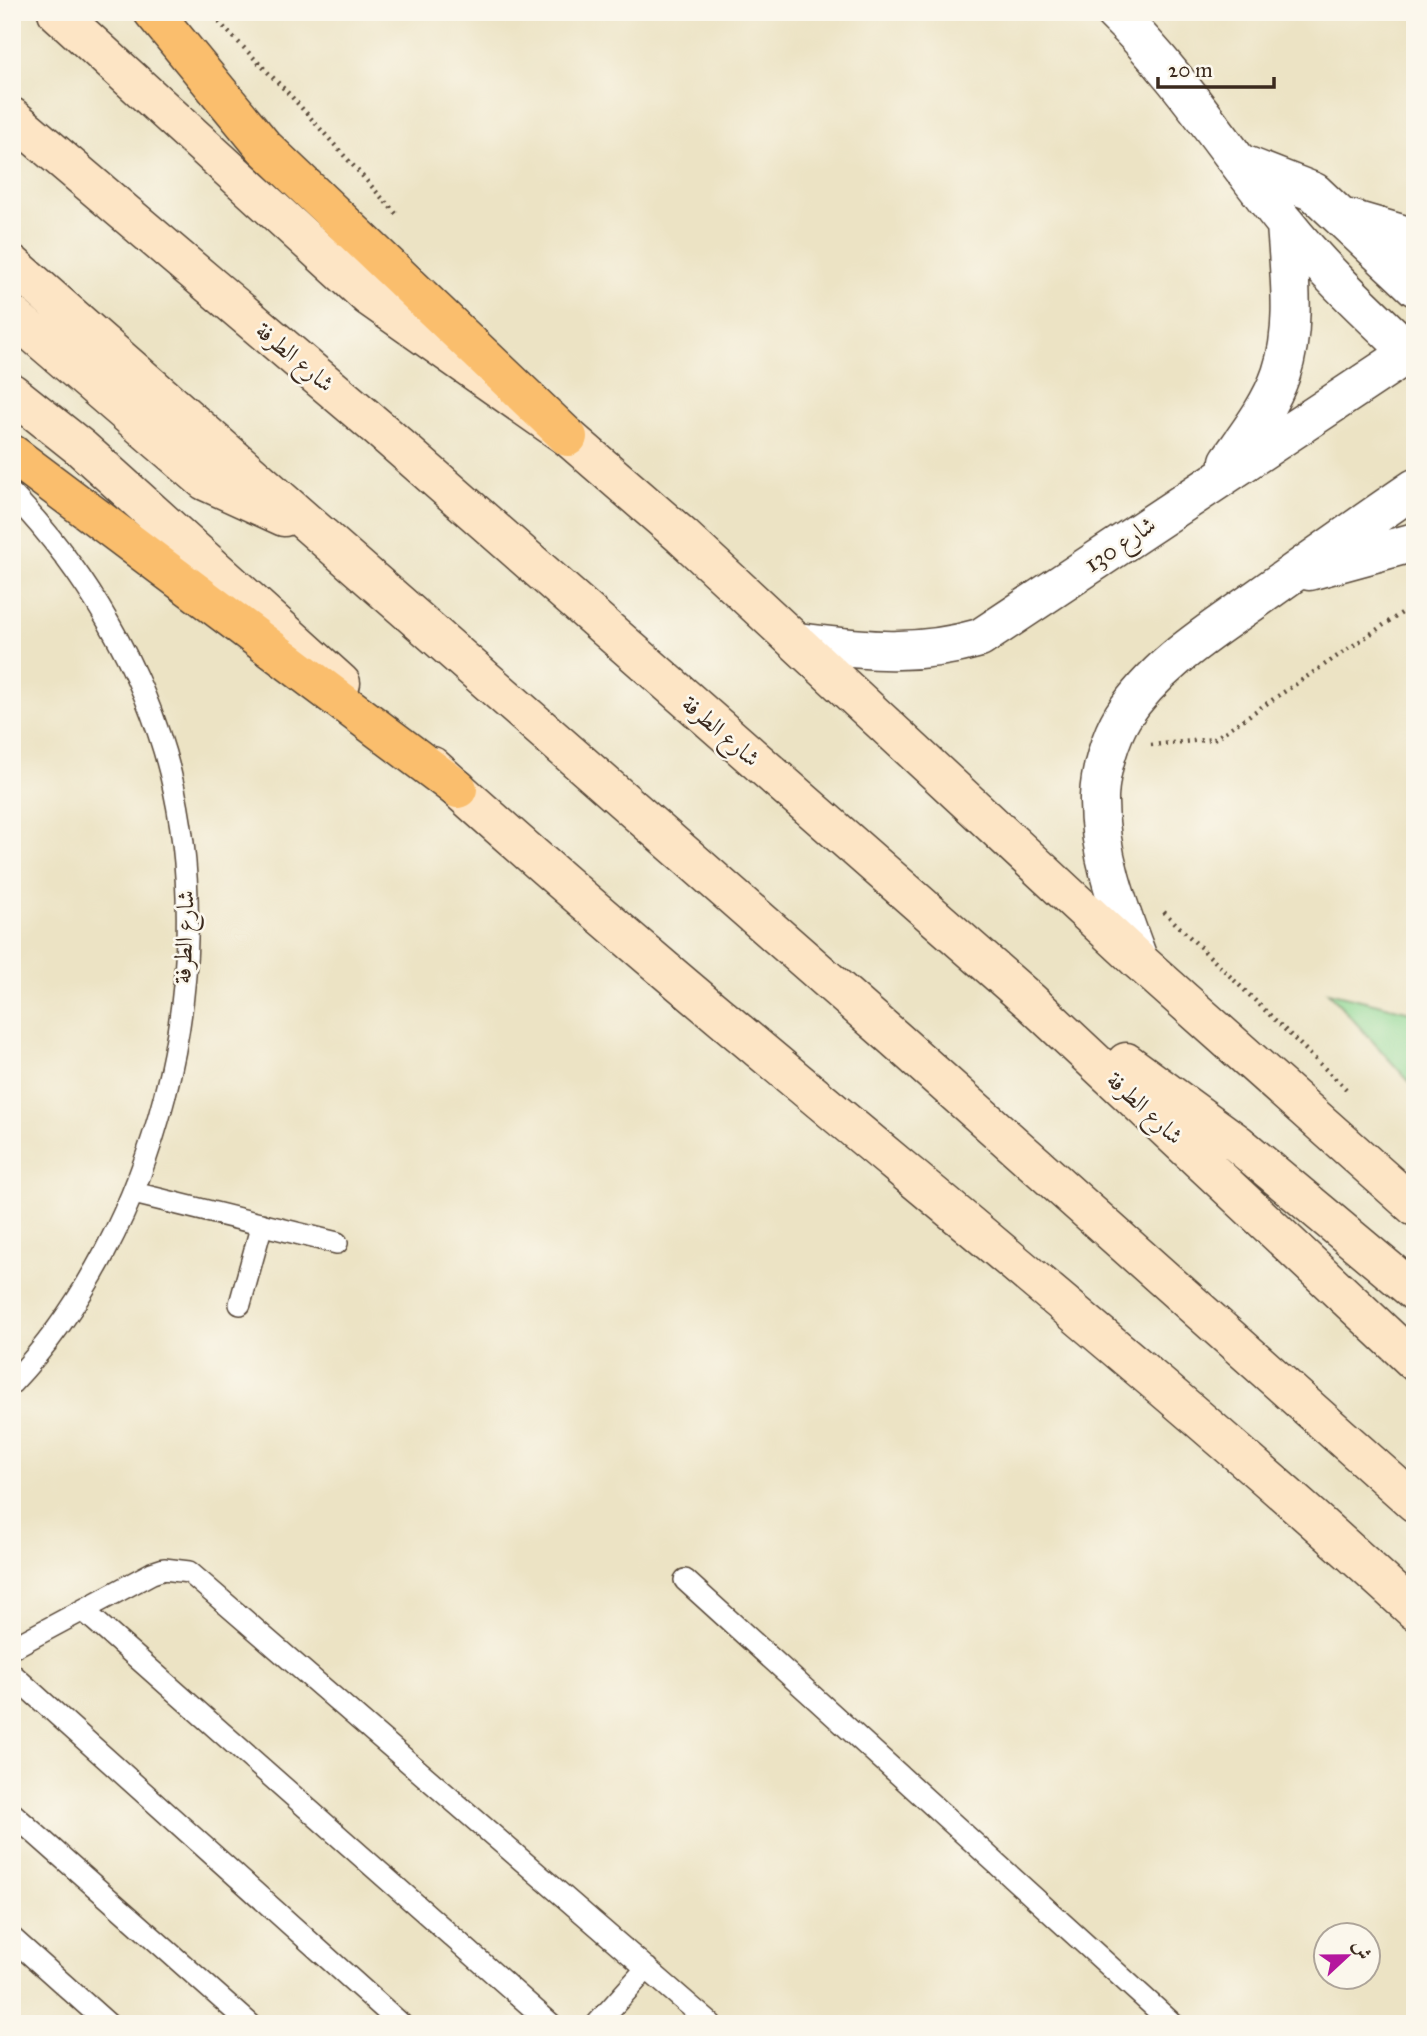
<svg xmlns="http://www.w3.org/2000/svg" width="1427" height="2036" font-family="'IM FELL Great Primer',Amiri,serif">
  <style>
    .green { fill: #8dd793; stroke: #648058; stroke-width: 2 }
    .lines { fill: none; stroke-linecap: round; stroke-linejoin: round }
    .service-casing { stroke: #564637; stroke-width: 24 }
    .minor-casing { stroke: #564637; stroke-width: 41 }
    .secondary-casing { stroke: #564637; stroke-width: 41 }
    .motorway-casing { stroke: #564637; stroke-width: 41 }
    .path { stroke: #564637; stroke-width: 4.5; stroke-dasharray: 2 5; stroke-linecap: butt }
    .service { stroke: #fff; stroke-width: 21 }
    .minor { stroke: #fff; stroke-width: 38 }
    .secondary { stroke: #fde5c5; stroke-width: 38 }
    .motorway { stroke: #fabe6d; stroke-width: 38 }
    .labels { text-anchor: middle; stroke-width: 5; stroke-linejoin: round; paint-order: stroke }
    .street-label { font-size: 24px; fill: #3b2a1e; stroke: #fbf7ec }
  </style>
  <rect width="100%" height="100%" fill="#fbf7ec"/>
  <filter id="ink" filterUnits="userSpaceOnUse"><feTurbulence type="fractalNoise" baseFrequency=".0143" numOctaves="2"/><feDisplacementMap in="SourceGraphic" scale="14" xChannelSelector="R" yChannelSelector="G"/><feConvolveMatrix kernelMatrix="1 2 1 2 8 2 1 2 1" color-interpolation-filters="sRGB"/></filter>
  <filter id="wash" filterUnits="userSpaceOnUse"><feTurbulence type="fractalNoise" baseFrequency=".00686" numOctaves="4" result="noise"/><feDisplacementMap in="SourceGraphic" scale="28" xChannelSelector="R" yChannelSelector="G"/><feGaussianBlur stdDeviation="1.57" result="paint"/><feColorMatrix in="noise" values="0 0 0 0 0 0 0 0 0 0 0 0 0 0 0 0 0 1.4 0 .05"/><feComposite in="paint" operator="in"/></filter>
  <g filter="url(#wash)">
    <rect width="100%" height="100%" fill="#ece3c4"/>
    <path class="green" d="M1328 992 1415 1013V1088Z"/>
  </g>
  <g filter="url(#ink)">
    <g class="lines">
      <defs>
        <path id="service" d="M12 494C85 570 144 669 170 772 221 976 157 1230 12 1383
          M134 1193 337 1243
          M240 1304 262 1224
          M685 1580 1173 2024
          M83 1610 551 2024
          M12 1648 152 1573 164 1569 189 1572 711 2024
          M12 1674 401 2024
          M12 1813 250 2024
          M12 1938 108 2024
          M597 2024 647 1968"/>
        <path id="minor" d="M1114 12C1180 76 1228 153 1285 223 1324 272 1370 314 1415 357
          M1240 163 1314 192 1415 287
          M1350 219 1415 238
          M1229 461C1248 434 1270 406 1281 374 1297 327 1289 272 1286 224
          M1309 571 1415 542
          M797 642C863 650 915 657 980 638L1415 349
          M1139 961C1119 908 1098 855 1099 797 1100 772 1110 737 1123 716 1156 665 1210 632 1258 598 1310 561 1362 524 1415 488"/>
        <path id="secondary" d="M57 12 369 297 568 437 682 536 1139 961 1415 1207
          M12 117 377 427 1031 1002 1415 1362
          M12 264 894 1038 1415 1503
          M12 315 205 481 284 517
          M12 393 81 448 341 683
          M432 766C752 1056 1097 1318 1415 1611
          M1126 1062 1237 1143 1415 1292"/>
        <path id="motorway" d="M153 12 264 147 568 437
          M12 454 458 789"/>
      </defs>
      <use href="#service" class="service-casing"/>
      <use href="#minor" class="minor-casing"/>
      <use href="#secondary" class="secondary-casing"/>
      <use href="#motorway" class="motorway-casing"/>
      <path class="path" d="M209 12 291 96 399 217
        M1151 745 1214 739 1415 604
        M1164 912 1346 1089"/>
      <use href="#service" class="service"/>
      <use href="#minor" class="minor"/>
      <use href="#secondary" class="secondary"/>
      <use href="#motorway" class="motorway"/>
    </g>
  </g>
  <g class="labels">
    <g class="street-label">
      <text transform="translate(295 357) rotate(40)" y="8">شارع الطرفة</text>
      <text transform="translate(1120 544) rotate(-34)" y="8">شارع 130</text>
      <text transform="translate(721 731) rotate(41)" y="8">شارع الطرفة</text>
      <text transform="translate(184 937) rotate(-88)" y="8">شارع الطرفة</text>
      <text transform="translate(1145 1108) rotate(43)" y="8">شارع الطرفة</text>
    </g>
  </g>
  <rect width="1427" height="2036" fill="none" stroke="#fbf7ec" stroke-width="42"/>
  <g transform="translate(1347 1956) rotate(68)"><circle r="33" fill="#fbf7ec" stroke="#aea59a" stroke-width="2"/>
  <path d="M0-5L12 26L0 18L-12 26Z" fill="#b5179e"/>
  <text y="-10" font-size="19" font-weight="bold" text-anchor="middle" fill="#3b2a1e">ش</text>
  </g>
  <path d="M1158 77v10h116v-10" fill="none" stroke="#3b2a1e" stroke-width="3.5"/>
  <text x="1168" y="77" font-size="21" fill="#3b2a1e" stroke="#fbf7ec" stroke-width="5" paint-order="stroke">20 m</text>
</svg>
